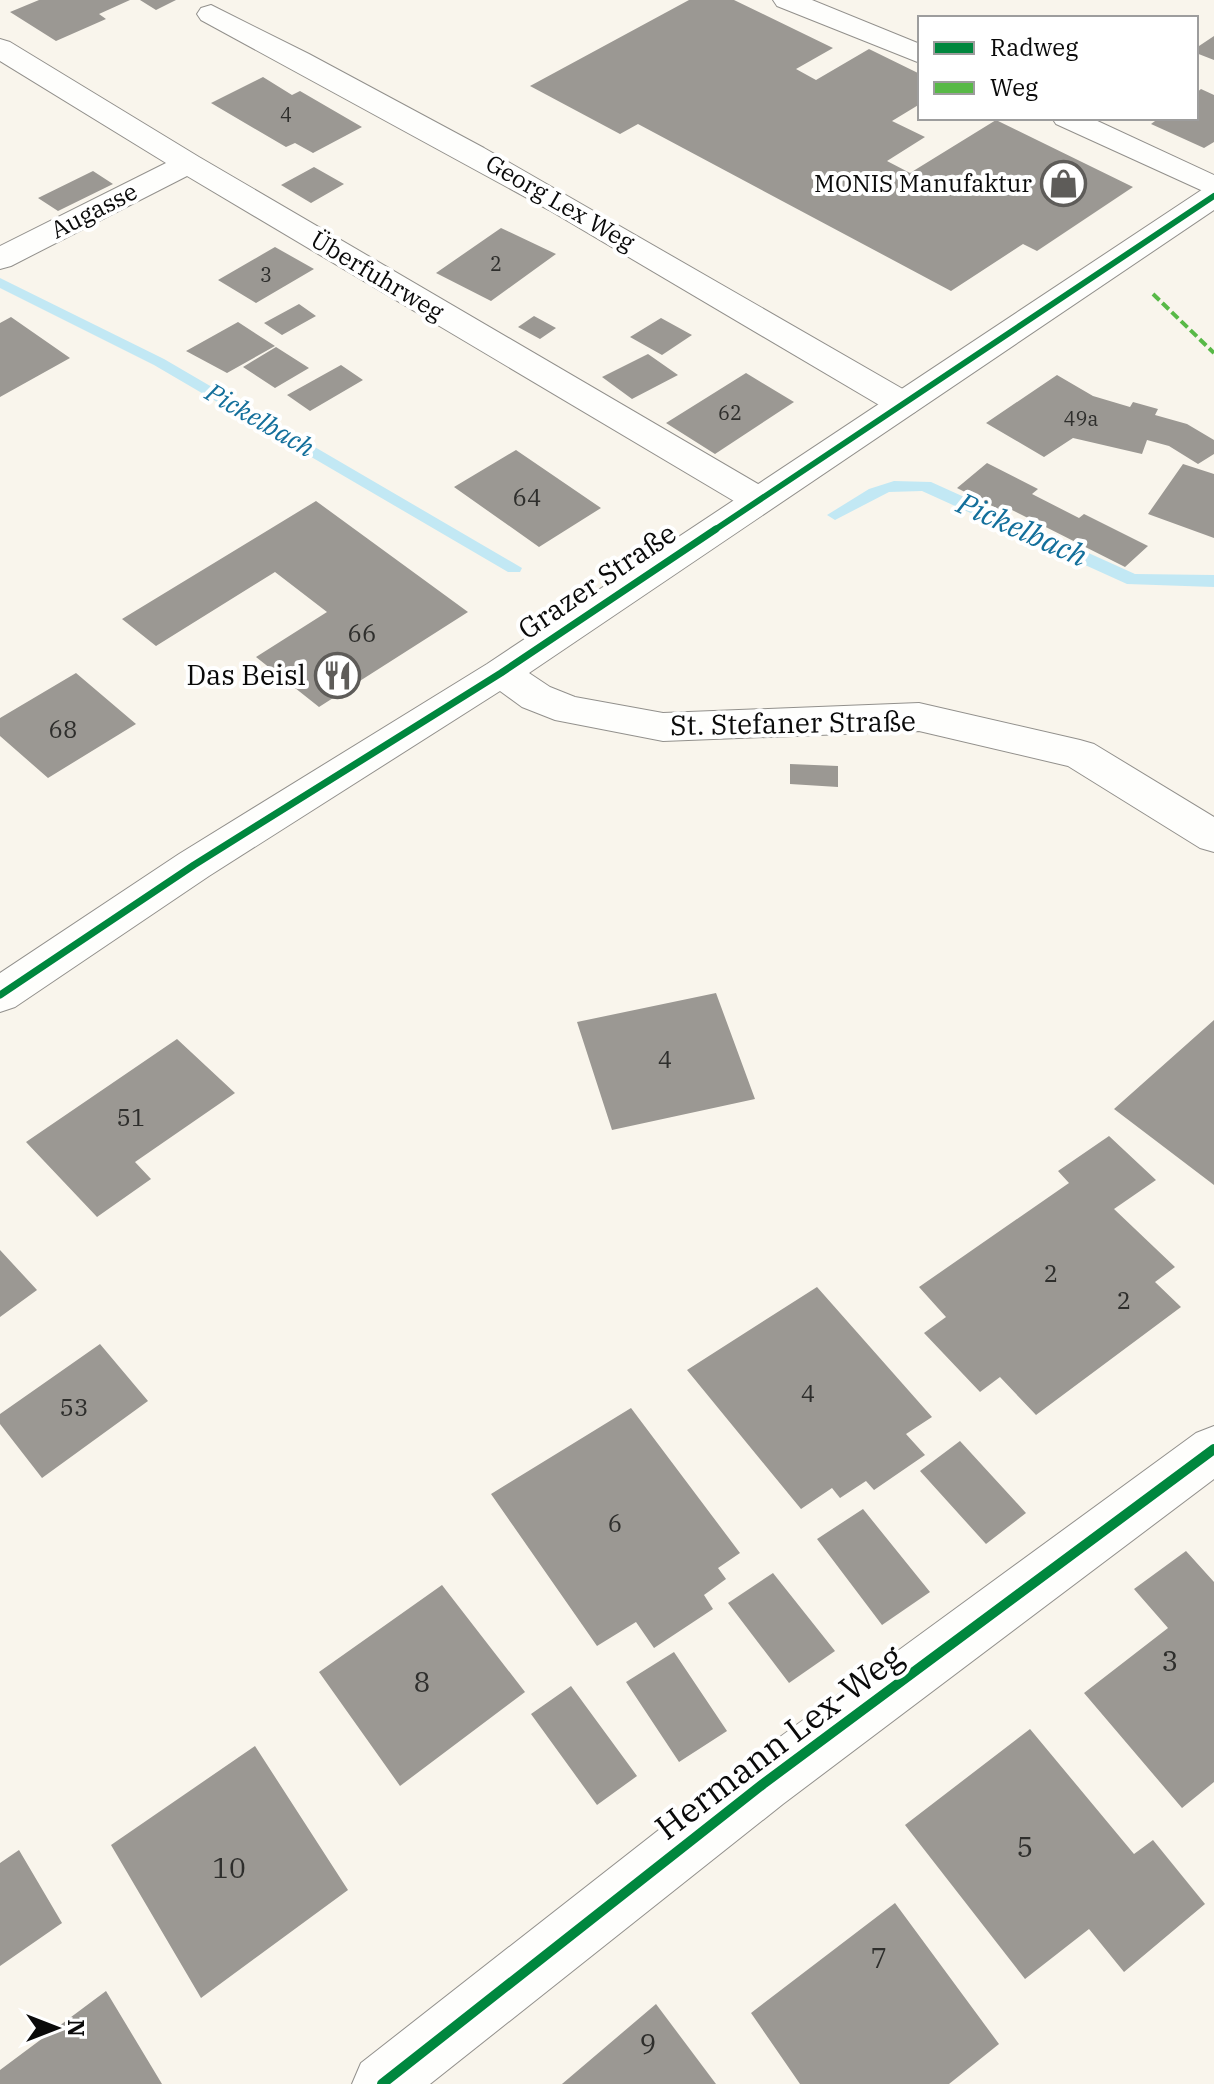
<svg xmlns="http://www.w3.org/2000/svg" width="1214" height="2084" font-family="'IBM Plex Serif',serif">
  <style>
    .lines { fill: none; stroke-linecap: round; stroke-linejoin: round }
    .stream { fill: #c2e8f4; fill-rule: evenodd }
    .building { fill: #9b9893 }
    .minor-casing { stroke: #92908c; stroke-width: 2 }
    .tertiary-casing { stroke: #92908c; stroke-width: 2 }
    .minor { fill: #fefefc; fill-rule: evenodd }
    .tertiary { fill: #fefefc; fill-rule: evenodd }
    .quiet { stroke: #58b947; stroke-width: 4; stroke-dasharray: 9 4; stroke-linecap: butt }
    .cycleway-far2-casing { stroke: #fff; stroke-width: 10 }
    .cycleway-far1-casing { stroke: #fff; stroke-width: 12 }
    .cycleway-casing { stroke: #fff; stroke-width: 15 }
    .cycleway-far2 { stroke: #00873e; stroke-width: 6 }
    .cycleway-far1 { stroke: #00873e; stroke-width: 7 }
    .cycleway { stroke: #00873e; stroke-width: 10 }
    .labels { text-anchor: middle; stroke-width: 8; stroke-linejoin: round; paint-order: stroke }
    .far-number-label { font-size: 20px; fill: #2e2e2c }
    .far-poi-label { font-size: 24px; fill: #0a0a0a; stroke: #fff; text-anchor: end }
    .far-street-label { font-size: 24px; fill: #0a0a0a; stroke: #fff }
    .number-label { font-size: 24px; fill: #2e2e2c }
    .far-water-label { font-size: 26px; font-style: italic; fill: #136f9b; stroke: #fff }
    .street-label { font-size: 28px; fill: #0a0a0a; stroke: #fff }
    .poi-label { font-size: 28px; fill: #0a0a0a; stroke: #fff; text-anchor: end }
    .near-number-label { font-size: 28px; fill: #2e2e2c }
    .water-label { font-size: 30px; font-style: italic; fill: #136f9b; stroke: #fff }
    .near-street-label { font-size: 34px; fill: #0a0a0a; stroke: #fff }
  </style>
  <rect width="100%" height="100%" fill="#f9f5ec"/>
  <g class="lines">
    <path class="stream" d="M0 278 164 359 522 568 520 572H508L154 365 0 288Z
      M894 481 931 482 1135 574 1214 575V587L1127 584 922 491 889 492 835 520 827 515 869 489Z"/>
  </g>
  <path class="building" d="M39 0H130L99 14 106 19 56 41 10 12Z
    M140 0H176L156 10Z
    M689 0H734L833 48 796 69 816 80 869 49 920 74V104L892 121 925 137 887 161 910 173 996 120 1133 187 1037 251 1023 244 951 291 638 124 620 134 530 86Z
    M1214 36V60L1196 53V48Z
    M263 77 292 95 300 91 362 127 313 153 295 143 286 147 211 103Z
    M1201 89 1214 95V142L1204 148 1151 124 1159 118H1196V93Z
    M314 167 344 184 311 203 281 185Z
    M93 171 113 184 58 211 38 198Z
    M501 228 556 254 491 301 436 273Z
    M275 247 314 269 256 303 218 280Z
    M299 304 316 316 282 335 264 323Z
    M534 316 556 328 540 339 518 327Z
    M11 317 70 358 0 397V323Z
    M661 318 692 335 662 355 630 337Z
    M238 322 275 346 227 373 186 351Z
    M276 347 309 368 275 388 243 367Z
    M648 354 678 375 632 399 602 377Z
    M341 365 363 380 310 411 287 395Z
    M746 373 794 402 715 454 666 423Z
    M1057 375 1093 396 1130 407 1133 402 1158 409 1155 415 1187 424 1214 440V454L1198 464 1169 446 1147 440 1142 454 1073 438 1044 457 986 423Z
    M516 450 601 508 539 547 454 487Z
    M987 463 1038 489 1032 494 1079 518 1084 514 1148 546 1125 567 1012 510 1008 514 957 488Z
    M1183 464 1214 474V538L1148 514Z
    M316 501 468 612 319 707 256 657 327 612 275 572 156 646 122 619Z
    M76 673 136 724 48 778 0 736V718Z
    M790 764 838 766V787L790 784Z
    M716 993 755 1099 612 1130 577 1022Z
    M1214 1020V1185L1114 1109Z
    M177 1039 235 1093 135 1162 151 1179 97 1217 26 1142Z
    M1109 1136 1156 1180 1114 1209 1175 1267 1155 1282 1181 1307 1036 1415 1000 1377 980 1392 924 1333 946 1317 919 1287 1069 1183 1058 1171Z
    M0 1250 37 1290 0 1317Z
    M817 1287 932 1417 906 1434 925 1455 874 1490 866 1481 840 1498 832 1488 801 1509 687 1370Z
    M100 1344 148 1401 42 1478 0 1424V1414Z
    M631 1408 740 1553 718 1568 726 1579 704 1595 713 1609 654 1648 636 1622 597 1646 491 1494Z
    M960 1441 1026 1513 986 1544 920 1471Z
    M863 1509 930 1592 882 1625 817 1539Z
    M1186 1551 1214 1582V1782L1182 1808 1084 1693 1168 1628 1134 1589Z
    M773 1573 835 1651 789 1683 728 1603Z
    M442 1585 525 1692 400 1786 319 1672Z
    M674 1652 727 1731 679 1762 626 1682Z
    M571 1686 637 1776 597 1805 531 1714Z
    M1030 1729 1134 1854 1153 1840 1205 1904 1124 1972 1089 1929 1025 1979 905 1825Z
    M255 1746 348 1890 201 1998 111 1845Z
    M19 1850 62 1923 0 1966V1863Z
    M895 1903 999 2044 949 2084H800L751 2013Z
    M106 1991 162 2084H0V2070Z
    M656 2004 716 2084H562Z"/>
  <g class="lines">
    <defs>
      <path id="minor" d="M773 0H812L920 44V63L777 6Z
        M211 5 309 54 484 148 915 396 920 404 915 412 903 415 891 412 549 210 201 20 197 14 201 8Z
        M0 39 10 42 199 157 770 491 775 499 770 507 757 511 744 507 187 176 11 266 0 269V246L166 163 0 61Z
        M1052 118H1091L1214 175V196L1056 124Z
        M1214 1426V1479L783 1804 430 2084H352L361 2063 743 1764 1196 1433Z"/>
      <path id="tertiary" d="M1214 187V210L529 673 550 687 575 697 663 713 919 703 1080 740 1094 744 1214 817V852L1200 848 1068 766 919 731 663 741 555 720 522 707 500 691 209 876 15 1007 0 1012V973L179 854 487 664 1203 189Z"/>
    </defs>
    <use href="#minor" class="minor-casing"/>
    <use href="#tertiary" class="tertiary-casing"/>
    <use href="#minor" class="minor"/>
    <use href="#tertiary" class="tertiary"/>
    <path class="quiet" d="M1153 294 1214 353"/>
    <defs>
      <path id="cycleway-far2" d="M713 531 1214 196"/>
      <path id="cycleway-far1" d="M0 995 194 865 501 673 716 529"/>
      <path id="cycleway" d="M382 2084 763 1784 1214 1449"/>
    </defs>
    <use href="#cycleway-far2" class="cycleway-far2-casing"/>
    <use href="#cycleway-far1" class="cycleway-far1-casing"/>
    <use href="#cycleway" class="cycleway-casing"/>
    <use href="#cycleway-far2" class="cycleway-far2"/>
    <use href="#cycleway-far1" class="cycleway-far1"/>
    <use href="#cycleway" class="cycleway"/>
  </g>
  <defs>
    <symbol id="shop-ring" viewBox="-11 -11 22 22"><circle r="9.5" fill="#fff" stroke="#5e5c59" stroke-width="1.5"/><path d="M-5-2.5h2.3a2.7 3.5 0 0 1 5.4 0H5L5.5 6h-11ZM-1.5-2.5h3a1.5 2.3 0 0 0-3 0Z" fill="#5e5c59"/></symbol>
    <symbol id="restaurant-ring" viewBox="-11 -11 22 22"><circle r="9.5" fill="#fff" stroke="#5e5c59" stroke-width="1.5"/><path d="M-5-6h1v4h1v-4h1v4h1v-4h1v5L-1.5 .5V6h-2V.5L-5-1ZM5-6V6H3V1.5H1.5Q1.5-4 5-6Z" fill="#5e5c59"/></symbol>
  </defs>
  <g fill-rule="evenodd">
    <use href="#shop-ring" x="1038" y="158" width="51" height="51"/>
    <use href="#restaurant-ring" x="312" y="650" width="51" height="51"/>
  </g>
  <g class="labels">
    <g class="far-number-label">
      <text x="286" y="122">4</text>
      <text x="496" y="271">2</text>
      <text x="266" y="282">3</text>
      <text x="730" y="420">62</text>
      <text x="1081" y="426">49a</text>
    </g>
    <g class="far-poi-label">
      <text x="1032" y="192">MONIS Manufaktur</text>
    </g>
    <g class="far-street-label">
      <text transform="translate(560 203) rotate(30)" y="8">Georg Lex Weg</text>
      <text transform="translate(94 211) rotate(-27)" y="8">Augasse</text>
      <text transform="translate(377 276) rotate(31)" y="8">Überfuhrweg</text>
    </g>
    <g class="number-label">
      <text x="527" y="506">64</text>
      <text x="362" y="642">66</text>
      <text x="63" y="738">68</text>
      <text x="665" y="1068">4</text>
      <text x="131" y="1126">51</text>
      <text x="1051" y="1282">2</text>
      <text x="1124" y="1309">2</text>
      <text x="808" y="1402">4</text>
      <text x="74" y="1416">53</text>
      <text x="615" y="1532">6</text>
    </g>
    <g class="far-water-label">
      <text transform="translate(260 420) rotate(30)" y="9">Pickelbach</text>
    </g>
    <g class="street-label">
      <text transform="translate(597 581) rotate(-34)" y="10">Grazer Straße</text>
      <text transform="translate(793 723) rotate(-1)" y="10">St. Stefaner Straße</text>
    </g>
    <g class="poi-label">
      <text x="306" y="685">Das Beisl</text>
    </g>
    <g class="near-number-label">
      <text x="1170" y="1671">3</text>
      <text x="422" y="1692">8</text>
      <text x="1025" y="1857">5</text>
      <text x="229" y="1878">10</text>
      <text x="879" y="1968">7</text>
      <text x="648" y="2054">9</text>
    </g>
    <g class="water-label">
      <text transform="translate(1022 530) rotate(24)" y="10">Pickelbach</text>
    </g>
    <g class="near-street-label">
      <text transform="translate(779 1742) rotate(-37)" y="12">Hermann Lex-Weg</text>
    </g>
  </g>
  <rect x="918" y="16" width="280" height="104" fill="#ffffff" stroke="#9d9d9d" stroke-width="2"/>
  <rect x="934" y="42" width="40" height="12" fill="#00873e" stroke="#9d9d9d" stroke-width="2"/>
  <text x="990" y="56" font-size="24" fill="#0a0a0a">Radweg</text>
  <rect x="934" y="82" width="40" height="12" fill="#58b947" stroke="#9d9d9d" stroke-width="2"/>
  <text x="990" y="96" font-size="24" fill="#0a0a0a">Weg</text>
  <g transform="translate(56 2028) rotate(90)" stroke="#ffffff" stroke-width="6" paint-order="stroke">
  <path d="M0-6L14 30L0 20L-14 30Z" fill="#0a0a0a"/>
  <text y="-12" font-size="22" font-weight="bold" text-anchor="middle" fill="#0a0a0a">N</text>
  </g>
</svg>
